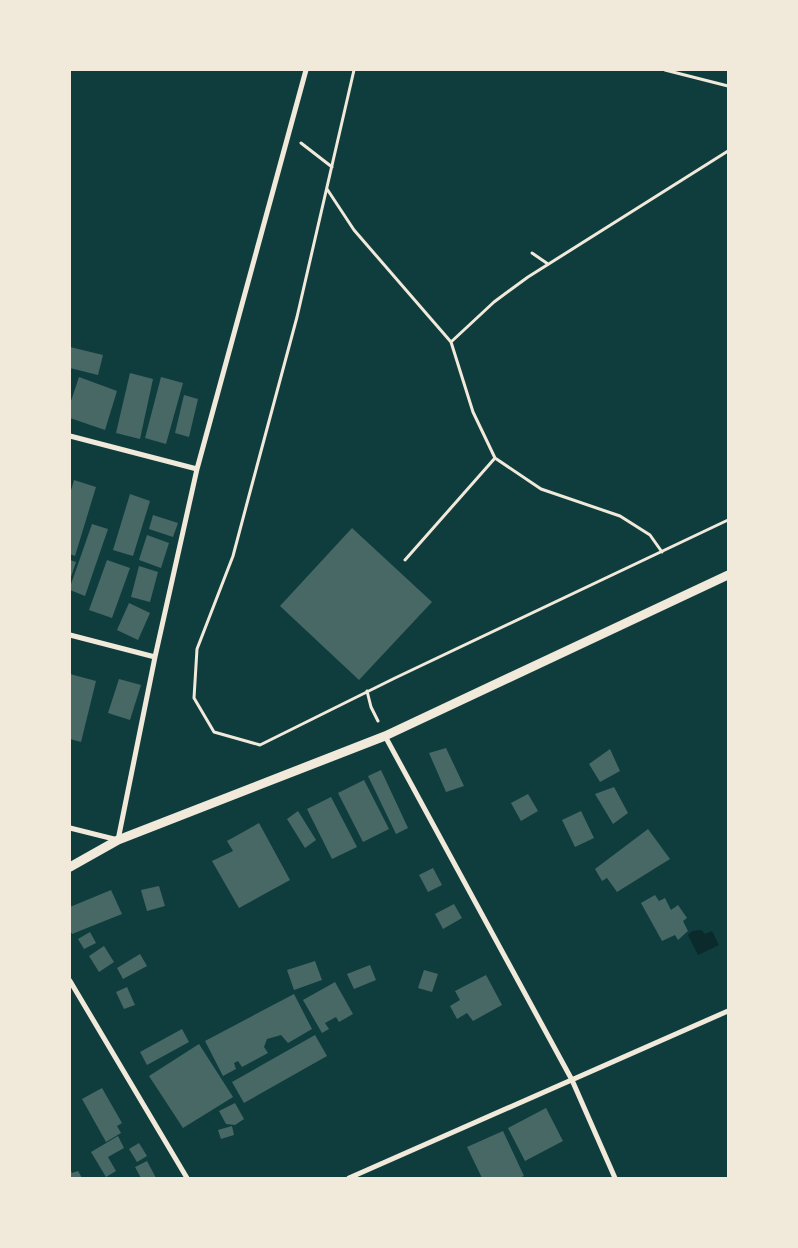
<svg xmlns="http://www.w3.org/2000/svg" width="798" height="1248" font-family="Barlow,sans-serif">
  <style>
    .water { fill: #0a2a2b }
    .building { fill: #486865 }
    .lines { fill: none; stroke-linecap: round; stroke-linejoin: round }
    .path { stroke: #f1e9da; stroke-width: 3 }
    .minor { stroke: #f1e9da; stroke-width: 5 }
    .tertiary { stroke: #f1e9da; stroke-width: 9 }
  </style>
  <rect width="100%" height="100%" fill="#0f3d3e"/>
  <path class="water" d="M701 930 705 934 712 931 719 945 698 955 688 935 692 931Z"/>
  <path class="building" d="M70 347 103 355 98 375 70 368Z
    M130 373 153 379 140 439 116 433Z
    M79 377 117 391 105 430 70 418V404Z
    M161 377 183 383 166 444 145 438Z
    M184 395 198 399 189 437 175 433Z
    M74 480 96 487 75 556 70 554V494Z
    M130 494 150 501 133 556 113 550Z
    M153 515 178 523 173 537 149 529Z
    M92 524 108 529 85 596 70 590V587Z
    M352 528 432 602 359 680 280 606Z
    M147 535 169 543 161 568 139 560Z
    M70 560 76 562 70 580Z
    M107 560 130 568 112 618 89 610Z
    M139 566 158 572 150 602 131 597Z
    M129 603 150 613 138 640 117 630Z
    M70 674 96 681 81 742 70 739Z
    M119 679 141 685 130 720 108 713Z
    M446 748 464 786 446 792 429 753Z
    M610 749 620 771 600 782 589 764Z
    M381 770 408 828 396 834 368 776Z
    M364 780 389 829 363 842 338 793Z
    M614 787 628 813 613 824 595 794Z
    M528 794 538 811 521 821 511 803Z
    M331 797 357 847 332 859 307 809Z
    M298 811 316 840 305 848 287 819Z
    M581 811 594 838 575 847 562 820Z
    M259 823 290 880 239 908 212 861 233 851 227 841Z
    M648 829 670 859 617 892 607 878 602 881 595 869Z
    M433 868 442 885 428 892 419 875Z
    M159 886 165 906 147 911 141 890Z
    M111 890 122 914 72 934 70 930V907Z
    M655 895 659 901 665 898 671 910 678 905 687 918 683 921 688 931 678 940 675 935 662 941 641 903Z
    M454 904 462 918 443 929 435 914Z
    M90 932 96 943 84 949 78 939Z
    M104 946 114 962 99 972 89 956Z
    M140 954 147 966 123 979 117 968Z
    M315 961 322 980 294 990 287 970Z
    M370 965 376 980 354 989 347 974Z
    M424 970 438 974 432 992 418 988Z
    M486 975 502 1005 473 1021 467 1013 457 1019 450 1006 460 1000 455 991Z
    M335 982 353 1014 339 1022 336 1017 325 1023 329 1029 322 1033 303 1000Z
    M127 987 135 1005 124 1009 116 992Z
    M294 994 312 1029 288 1043 281 1035 267 1039 264 1047 268 1053 242 1067 238 1061 234 1063 236 1069 223 1076 205 1041Z
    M182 1029 189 1042 147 1065 140 1052Z
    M315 1035 327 1056 244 1103 232 1082Z
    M199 1044 233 1097 183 1128 149 1076Z
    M102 1088 122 1123 117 1126 121 1133 106 1142 82 1099Z
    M235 1103 244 1119 235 1125 226 1124 219 1111Z
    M546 1108 563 1141 525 1161 508 1128Z
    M232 1126 234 1135 221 1139 218 1130Z
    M503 1131 524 1176 519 1178H482L467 1147Z
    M118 1136 124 1148 108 1157 116 1171 106 1177 91 1152Z
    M139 1143 147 1156 137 1162 129 1149Z
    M147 1161 156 1178H141L135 1167Z
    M70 1169 72 1173 78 1171 82 1178H70Z"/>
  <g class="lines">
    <path class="path" d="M354 70 297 317 250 492 233 556 197 649 194 698 214 732 260 745 395 678 728 520
      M665 70 728 86
      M301 143 332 167
      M327 189 354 230 451 342 494 302 528 277 728 151
      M532 253 548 264
      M451 342 473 412 495 458 541 489 620 516 650 535 662 552
      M405 560 495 458
      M367 691 371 707 378 721"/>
    <path class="minor" d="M70 436 197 469
      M70 635 155 657
      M385 736 572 1080 615 1178
      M70 828 118 840 155 657 197 469 306 70
      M70 981 187 1178
      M349 1178 728 1011"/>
    <path class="tertiary" d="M70 867 118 840 385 736 728 575"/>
  </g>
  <rect width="798" height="1248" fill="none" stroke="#f1e9da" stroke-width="142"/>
</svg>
